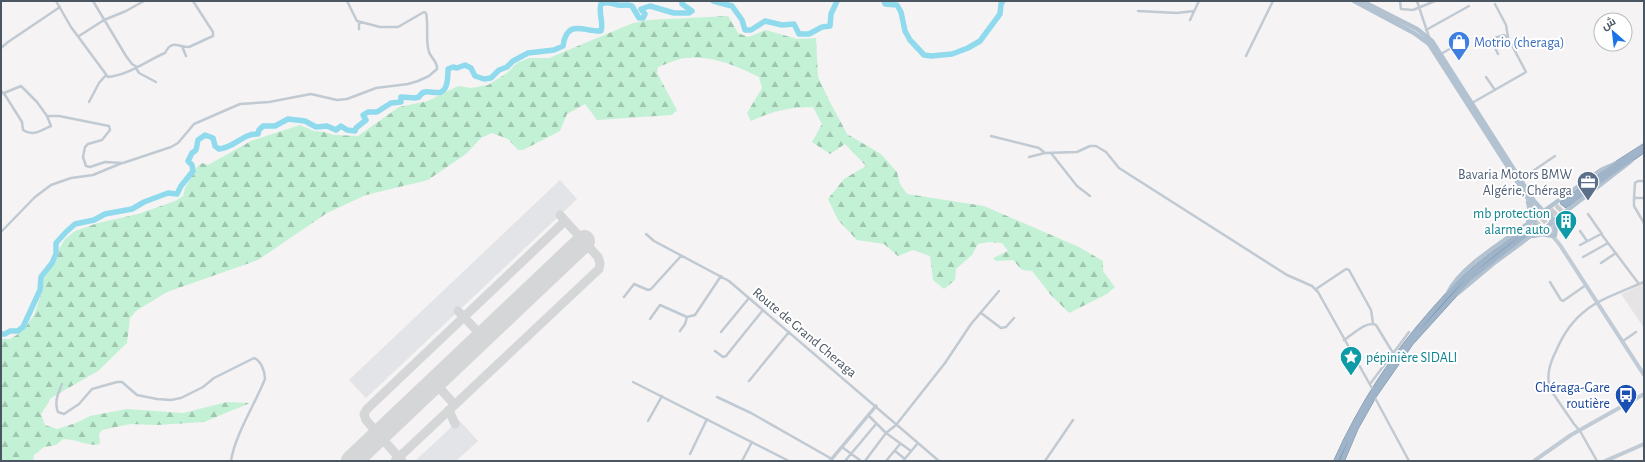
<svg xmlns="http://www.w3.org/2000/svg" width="1645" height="462" font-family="'Alegreya Sans',Cairo,sans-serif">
  <defs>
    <pattern id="forest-firs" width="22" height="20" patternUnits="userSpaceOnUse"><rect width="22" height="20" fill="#c3f1d5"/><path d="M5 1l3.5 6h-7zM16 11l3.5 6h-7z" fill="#a0c6b0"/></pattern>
  </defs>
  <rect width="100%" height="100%" fill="#f5f3f3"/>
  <path fill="#e6e4e5" d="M1644,284V328L1621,294Z"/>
  <path fill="#e2e4e7" d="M560,180L577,199L366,398L349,380Z
    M459,420L478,441L456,461H415Z"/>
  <path fill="url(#forest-firs)" d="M728,16L738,33L748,37L766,30L797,39L816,38L818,77L830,102L847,134L881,154L897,172L900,184L907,194L984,206L1079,247L1103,261V271L1115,287L1107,294L1069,313L1050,294L1032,271L1022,270L1013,260L996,261L993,258L1008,251L1002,243L989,242L978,244L972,255L956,269L955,280L944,289L933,280L930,256L913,250L898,256L884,244L857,240L838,220L828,199L844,179L866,166L845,144L830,154L812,142L822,124L813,107C789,107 773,111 751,121L747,113L762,88L759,77C735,65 711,55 685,58C676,59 667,64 658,67L657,73L677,110L672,115L597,120L585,104L567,114L560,131L523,150H518L508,139L492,133L481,138L466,154L428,180L366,195L327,213L258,260L167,292L136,311L130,318L127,343L98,371L51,398L41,414L45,425L57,429L76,423L90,416L127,409L183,413L227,402L250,403L204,422L157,425L130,424L102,430L99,434L100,444C89,447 76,439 63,439L56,445L44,447L34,455L33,461H2L1,458V339H10L23,331L34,315L43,289V280L57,259L60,247L65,239L75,231L98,223L138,214L175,201L183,196L185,188L197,167L202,163L208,165L251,141L300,125L314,131L324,132L334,135L358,136L399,107L428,101L458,86L471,88L488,85L507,73L517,63L529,58H549L633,23L649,20Z"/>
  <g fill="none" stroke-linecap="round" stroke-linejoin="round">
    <path stroke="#90daee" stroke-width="5.5" d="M713,1L732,6L742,20L745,30H751L765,21L782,25L794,24L799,34H809L822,27L830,26L831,14L837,1
      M884,1L885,4L897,5L901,12L905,31L910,40L924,55L931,56L952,54L968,48L980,41L1000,14L1001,4L1003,1
      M1,334H5L10,331H18L23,327L40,290L41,277L52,263L56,254V243L66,232L75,224L94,220L105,214L132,209L144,202L168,193L177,194L181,186L193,171L192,165L188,161L192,153L196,150L198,140L205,135L213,138L215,146L219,149C234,148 243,133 258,134L259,130L263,126H275L288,119L305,121L316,127L327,126L336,130L341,126L347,130L355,131L356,128L366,120L363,115L368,112H377L391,103L401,102V97L415,98L419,97C425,84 441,101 446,86C448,81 448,74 448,69L453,67L457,68L465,65L471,68L475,76L484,79L491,78L499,70L507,67L513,61L528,53L554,50L563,46C567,18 584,32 601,31C604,22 598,13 601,4C607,1 612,4 618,5C624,6 625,4 632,6L639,18H643L645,14L641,9L650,6L674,13H689L692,11L682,4V1"/>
    <path stroke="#d5d6d8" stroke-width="9" d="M458,311L483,337
      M435,383L454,404
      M449,410L455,424
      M395,461L599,269L600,263L598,257L560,215
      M402,461L366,420L364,414L367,409L565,221"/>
    <path stroke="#d5d6d8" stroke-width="22" d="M352,461L584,241"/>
    <path stroke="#caccce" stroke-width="4.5" stroke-dasharray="4.5 2" stroke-linecap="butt" d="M1524,231L1563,203
      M1527,234L1566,205"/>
    <g stroke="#7690ad" stroke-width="5.5">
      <path id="trunk" d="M1563,203L1619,162L1644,146
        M1566,205L1644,150
        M1336,461C1361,405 1392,357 1433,311C1444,299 1454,287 1466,276C1485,260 1504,245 1524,231
        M1342,461L1356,428L1374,396L1411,343L1469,279L1527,234"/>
    </g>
    <path stroke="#c1cad2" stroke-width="2.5" d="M56,1L71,27L108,77C129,75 146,61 165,53C172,39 178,47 189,47L213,36V32L193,1
      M93,1L126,56L132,64L137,67
      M1400,1L1401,9L1413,10L1435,1
      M1417,1L1429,37
      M1495,4L1506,25L1508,37
      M1138,11L1177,13L1194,11
      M1190,20L1199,1
      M359,29V22
      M1426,30L1469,6
      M79,36L104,20L126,11L144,1
      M182,46L186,56
      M1,48L8,42L60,7
      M1441,54L1465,40
      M1246,56L1273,1
      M136,68L139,73L156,82
      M1486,77L1495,90
      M1,91L5,95L22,122L23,130C33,137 41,130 51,126L47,116
      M4,93L21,86L37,102L47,116H59L109,126L110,130L102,140L88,144L85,147L83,157L86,166L90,167L105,162L123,163L171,147L178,143L194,124L240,104L269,102L311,94L337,100L347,99L376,88L408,84L418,81L429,76L437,69C438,62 431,58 429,52C425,39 429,26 426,13L424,12L398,27H380L357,21L347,1
      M89,102L99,83L106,75
      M1472,103L1526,72L1508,38L1504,35L1491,39L1498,54
      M991,136L1039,148L1045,153
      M1051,153L1077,186L1090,196
      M1029,157L1045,153L1077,152L1090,146H1096L1106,152L1119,168L1287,275L1312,286L1318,292L1373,390
      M1521,179L1555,156
      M1644,181H1638L1635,183L1634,198H1644
      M1634,198V206L1644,223
      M1588,214L1602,234
      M1580,231L1587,241
      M1,232L35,197L51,185L71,178L93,175L122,163
      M646,234L654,241L729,281L939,461
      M1580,245L1601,234L1602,235L1639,284
      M1583,257L1608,243
      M1601,263L1616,253
      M1550,282L1561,300L1563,301L1586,285
      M1316,289L1346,269L1349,270L1371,310L1373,323
      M624,297L634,284L648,290L651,289L681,256
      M981,313L1001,328L1006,327L1014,318
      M650,319L660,305L687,317L695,315L721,276
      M680,331L685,324L687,317
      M721,332L749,298
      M1344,340C1352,335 1367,320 1376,325L1393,353
      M1623,341L1636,332
      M715,351L723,357L726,356L763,310
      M749,381L789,332
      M633,382L789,461
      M62,384C58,393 54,402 58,412L64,414L79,404L92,389L117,382H122L137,395L157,399L171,400L181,398L203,387L214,378L254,358C261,361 265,371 265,379C255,404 235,435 231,461
      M1370,384L1409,332
      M1374,396L1409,461
      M717,397L751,413L832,459
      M868,415L886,433L911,451
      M648,421L662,396
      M842,447L861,461
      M895,451L905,459
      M690,454L707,419
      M742,461L752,442
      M845,461L876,424
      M865,461L886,433L896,425L945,363L971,324L999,291
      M886,461L900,444
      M903,461L918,443
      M1045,461L1073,420
      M1597,461L1580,431L1574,424L1550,389C1546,375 1550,363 1556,351C1575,306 1602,300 1644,282"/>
    <path stroke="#c1cad2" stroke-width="3.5" d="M830,461L876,406"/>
    <path stroke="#c1cbd6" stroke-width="4" d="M1552,222L1555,236
      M1543,229L1551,234L1560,245L1644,375
      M1534,461L1571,435L1644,394
      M1605,461L1644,444"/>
    <path stroke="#b3c2d1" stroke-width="4.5" d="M1354,1L1414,33L1429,44L1531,203L1536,215
      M1362,1L1417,29L1432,41L1534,201L1543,211
      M1534,219C1535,243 1566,218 1544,211
      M1552,222L1631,161
      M1528,224L1530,211L1528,202
      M1555,235L1556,224L1561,216
      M1533,236L1542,234L1553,236
      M1448,293C1461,265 1510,238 1534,219L1538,213L1544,211L1601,170L1619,162
      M1458,293L1494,263L1540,229"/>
    <use href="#trunk" stroke="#9fb4c9" stroke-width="4.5"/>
  </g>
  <defs>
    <g id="shop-pin" transform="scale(1.15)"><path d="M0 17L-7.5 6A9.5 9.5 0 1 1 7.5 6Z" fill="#3f7fe0" stroke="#fff"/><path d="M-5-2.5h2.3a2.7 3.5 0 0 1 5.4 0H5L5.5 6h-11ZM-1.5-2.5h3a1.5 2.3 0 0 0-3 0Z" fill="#fff"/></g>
    <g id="office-pin" transform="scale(1.15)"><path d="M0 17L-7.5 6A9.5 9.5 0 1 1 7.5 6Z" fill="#5c6f8a" stroke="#fff"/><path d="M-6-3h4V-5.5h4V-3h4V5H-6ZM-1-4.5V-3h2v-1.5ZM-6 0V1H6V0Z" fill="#fff"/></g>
    <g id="building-pin" transform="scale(1.15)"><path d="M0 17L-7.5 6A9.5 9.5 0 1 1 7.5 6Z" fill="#0f9aa8" stroke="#fff"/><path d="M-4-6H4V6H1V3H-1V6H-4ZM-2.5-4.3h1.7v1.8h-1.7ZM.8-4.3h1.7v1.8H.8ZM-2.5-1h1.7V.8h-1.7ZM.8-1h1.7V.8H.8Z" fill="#fff"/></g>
    <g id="sight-pin" transform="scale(1.15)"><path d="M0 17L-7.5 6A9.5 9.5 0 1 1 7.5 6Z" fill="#0f9aa8" stroke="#fff"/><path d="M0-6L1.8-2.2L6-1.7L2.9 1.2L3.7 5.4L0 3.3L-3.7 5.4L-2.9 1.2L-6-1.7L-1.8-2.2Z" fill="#fff"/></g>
    <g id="bus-pin" transform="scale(1.15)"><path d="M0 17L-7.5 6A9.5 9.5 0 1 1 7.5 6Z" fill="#1a4fb4" stroke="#fff"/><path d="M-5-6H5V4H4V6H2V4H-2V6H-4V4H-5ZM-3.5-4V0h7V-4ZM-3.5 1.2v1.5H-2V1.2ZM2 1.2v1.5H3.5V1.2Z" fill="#fff"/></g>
  </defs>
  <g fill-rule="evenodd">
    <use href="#shop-pin" x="1459" y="42"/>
    <use href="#office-pin" x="1588" y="182"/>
    <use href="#building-pin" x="1566" y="221"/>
    <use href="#sight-pin" x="1351" y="357"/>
    <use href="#bus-pin" x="1626" y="395"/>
  </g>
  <g text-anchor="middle" stroke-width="4" stroke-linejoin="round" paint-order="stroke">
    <g font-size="14" fill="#366cbe" stroke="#fff" text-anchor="start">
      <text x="1474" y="47">Motrio (cheraga)</text>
    </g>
    <g font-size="14" fill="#4e5e75" stroke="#fff" text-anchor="end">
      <text x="1572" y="179">Bavaria Motors BMW<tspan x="1572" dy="16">Algérie, Chéraga</tspan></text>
    </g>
    <g font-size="14" fill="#0d838f" stroke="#fff" text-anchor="end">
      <text x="1550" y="218">mb protection<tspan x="1550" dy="16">alarme auto</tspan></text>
      <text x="1366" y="362" text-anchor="start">pépinière SIDALI</text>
    </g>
    <g font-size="14" fill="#4a5661" stroke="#fff">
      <text transform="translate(805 332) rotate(40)" y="5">Route de Grand Cheraga</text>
    </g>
    <g font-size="14" fill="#164399" stroke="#fff" text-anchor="end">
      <text x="1610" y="392">Chéraga-Gare<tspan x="1610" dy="16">routière</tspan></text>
    </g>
  </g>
  <rect width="1645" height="462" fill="none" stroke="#4a5661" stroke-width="4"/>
  <g transform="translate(1613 32) rotate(332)"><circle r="19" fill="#ffffff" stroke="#b7bbc0"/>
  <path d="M0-3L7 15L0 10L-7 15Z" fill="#1a73e8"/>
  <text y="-6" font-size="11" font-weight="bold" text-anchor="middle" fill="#4a5661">ش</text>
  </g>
</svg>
